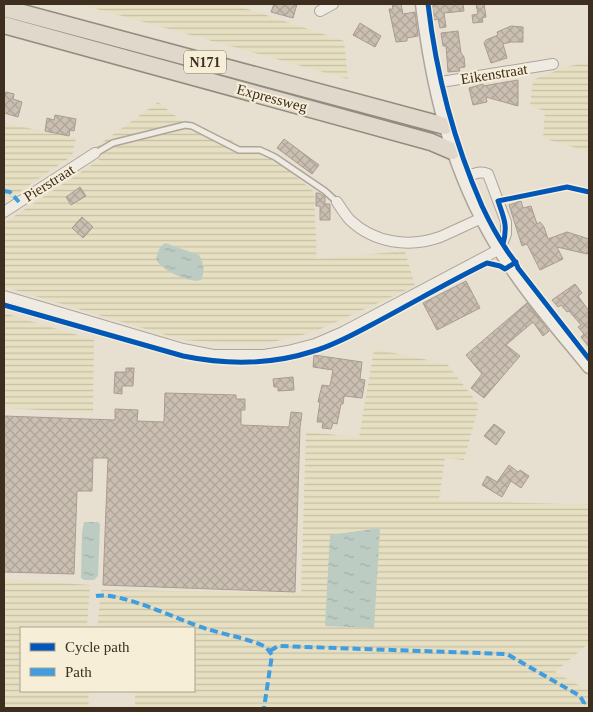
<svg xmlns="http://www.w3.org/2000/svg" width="593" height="712" font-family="Georgia,serif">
  <defs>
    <pattern id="farmland-rules" width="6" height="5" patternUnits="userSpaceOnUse" patternTransform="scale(1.25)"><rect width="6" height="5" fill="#e6dfc2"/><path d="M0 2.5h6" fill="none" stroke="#c6c0a6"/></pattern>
    <pattern id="water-ripples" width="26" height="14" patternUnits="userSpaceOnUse" patternTransform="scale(1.25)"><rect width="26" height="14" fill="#bcccc2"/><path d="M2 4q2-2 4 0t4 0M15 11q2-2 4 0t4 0" fill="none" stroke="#a2b0a6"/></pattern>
    <pattern id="building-cross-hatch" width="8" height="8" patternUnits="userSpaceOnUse" patternTransform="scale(1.25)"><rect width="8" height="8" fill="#cbbfb2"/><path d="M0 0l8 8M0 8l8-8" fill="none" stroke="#afa499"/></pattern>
  </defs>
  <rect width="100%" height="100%" fill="#e7e0d1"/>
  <path fill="url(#farmland-rules)" d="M79,4H239V6L344,41L348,79Z
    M589,62V152L543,138L545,111L530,106L533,80L565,67Z
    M158,102L193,130L229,139L282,164L314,192L317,259L405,251L415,286L314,332L260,345L183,340L4,287V223L99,160L93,149Z
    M4,123L76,138L72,156L12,197L4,195Z
    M4,313L94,340L93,413L4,408Z
    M374,349L447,364L479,405L464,460L445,458L439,500L565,504H589V643L555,672L589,691V708H135V691H194V628H97L101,590L301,593L306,432L359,437Z
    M4,579L90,585L87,628H21V691H88L89,708H4Z"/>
  <path fill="url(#water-ripples)" d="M165,243L199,255C204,263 205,272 201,280C190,284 158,269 156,258L160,247Z
    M84,522H98L100,524L98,576L94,580H84L81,578L82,533Z
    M380,528L374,628L325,626L330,535Z"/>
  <path fill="url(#building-cross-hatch)" stroke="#a89c90" d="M274,4H297L293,18L271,12Z
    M392,4H401L403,14L415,12L418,36L407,38V41L396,42L389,9H393Z
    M432,4H463L464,11L444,13L446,27L440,28L438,19L434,20Z
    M476,4H484L486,17L482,18L483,22L473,23L472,15L478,14Z
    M360,23L381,36L375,47L353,35Z
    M511,26L523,27V42H511L503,44L507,58L491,63L484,43L486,40L498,35L497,32Z
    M458,31L461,53L464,57L465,67L459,68L460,71L448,72L446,46H443L441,33Z
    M518,80V106L486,97L487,102L473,105L469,88L483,84V86Z
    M6,92L14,94L13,99L22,102L18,117L4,113V99Z
    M55,115L76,119L74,131L70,130L69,136L45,131L47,118L54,120Z
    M284,139L319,165L312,174L277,148Z
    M80,187L86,196L71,205L66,197Z
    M316,193H319L325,197V204H330V220H320V206H316Z
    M521,201L523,208L531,206L537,224L540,222L544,227L548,239L567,232L589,239V252L587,254L557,247L563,259L540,270L527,244L522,246L509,205Z
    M82,217L93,227L83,238L72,228Z
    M466,281L480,308L437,330L423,303Z
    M575,284L582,293L578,296L589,311V347L581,337L584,334L578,327L581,325L569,311L567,312L561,305L558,307L552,300Z
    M527,303L549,331L543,336L533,322L506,345L520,356L484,398L471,388L482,374L466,355Z
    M314,355L362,362L360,379L365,380L362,398L344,396L343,404H341L337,424L333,423L331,429L322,428L323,422H317L320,402H318L322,385L330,386L333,370L313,367Z
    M126,368H134L133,386H122V394L114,393L115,372H126Z
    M293,377L294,390L278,391V387H274L273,379Z
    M165,393L236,395V399H245V410H241V425L289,427L291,412L302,413L300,427L295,592L103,585L108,458H93L92,491H77L74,574L4,572V416L115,420V409L138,410L137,421L164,422Z
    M494,424L505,432L496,445L484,436Z
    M509,465L518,472L520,470L529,476L521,488L511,481L502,497L482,485L487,476L497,482Z"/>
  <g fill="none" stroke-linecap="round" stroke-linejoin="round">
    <g stroke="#ada599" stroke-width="8">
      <path id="service" d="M96,153L113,143L185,125L192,126L239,150H260L275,157L325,191L337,202"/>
    </g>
    <g stroke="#ada599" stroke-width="12">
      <path id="minor" d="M320,11L333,4
        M435,83L553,64
        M337,202C341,208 345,215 350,220C374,243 409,248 440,237C454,231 468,224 482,218
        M4,212L95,153
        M4,296L183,349L213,355H264L288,351L315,344L343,332L500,249L506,234V222L488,174C479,170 472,175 463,178"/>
    </g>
    <g stroke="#ada599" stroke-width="15">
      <path id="tertiary" d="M422,4C432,85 449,160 489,232C516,281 554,324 589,367"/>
    </g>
    <g stroke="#928b80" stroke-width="19">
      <path id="trunk" d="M4,8L445,126
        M4,25L431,142L452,151"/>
    </g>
    <use href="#service" stroke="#efebe3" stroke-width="5"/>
    <use href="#minor" stroke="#efebe3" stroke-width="10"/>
    <use href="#tertiary" stroke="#efebe3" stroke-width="12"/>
    <use href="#trunk" stroke="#e0d9cb" stroke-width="16"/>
    <path stroke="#3f9de0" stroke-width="4" stroke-dasharray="8 4" stroke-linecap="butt" d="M4,191L10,192L19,202
      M96,596C121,591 180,621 207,629C226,635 247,638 266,647L272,655L264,708
      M270,651L278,646L507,654L580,696L584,703L583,708"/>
    <g stroke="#f7eed8" stroke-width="8">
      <path id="cycleway" d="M428,4C436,73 454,142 482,206C489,221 497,236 506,249C510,256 516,261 518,268L589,359
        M503,244C508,226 504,218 498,201L567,187L589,192
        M4,305L183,356C227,365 271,365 314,351C335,345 354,334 373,324C411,304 448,282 487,263L500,266L505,269L516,262"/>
    </g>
    <use href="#cycleway" stroke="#0057b8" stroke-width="5"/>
  </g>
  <g text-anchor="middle" stroke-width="4" stroke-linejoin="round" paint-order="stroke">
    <rect fill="#f7eed8" stroke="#756857" stroke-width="1" x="184" y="50.5" width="42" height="23" rx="4"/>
    <g font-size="14" font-weight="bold" fill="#3d2e20">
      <text x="205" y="67">N171</text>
    </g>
    <g font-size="15" fill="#3d2e20" stroke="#f7eed8">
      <text transform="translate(494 74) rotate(-9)" y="5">Eikenstraat</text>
      <text transform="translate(272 98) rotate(15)" y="5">Expressweg</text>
      <text transform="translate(49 183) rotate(-32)" y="5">Pierstraat</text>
    </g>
  </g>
  <rect width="593" height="712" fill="none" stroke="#3d2e20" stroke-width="10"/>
  <rect x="20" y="627" width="175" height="65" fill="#f7eed8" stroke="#ada18e"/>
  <rect x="30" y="643" width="25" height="8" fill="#0057b8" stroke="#ada18e"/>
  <text x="65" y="652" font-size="15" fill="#3d2e20">Cycle path</text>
  <rect x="30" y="668" width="25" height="8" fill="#3f9de0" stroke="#ada18e"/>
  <text x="65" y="677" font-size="15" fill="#3d2e20">Path</text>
</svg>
